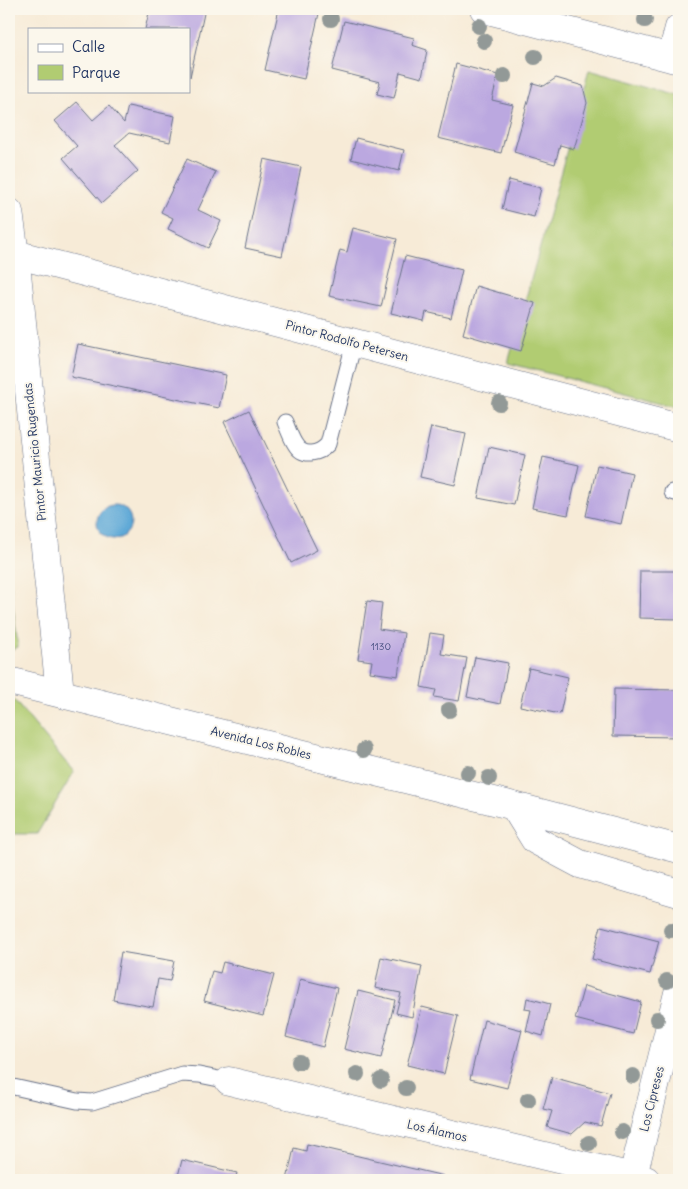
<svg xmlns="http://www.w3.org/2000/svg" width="688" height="1189" font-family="Delius,sans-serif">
  <rect width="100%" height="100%" fill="#fbf7ec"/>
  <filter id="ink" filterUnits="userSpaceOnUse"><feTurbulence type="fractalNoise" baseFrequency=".02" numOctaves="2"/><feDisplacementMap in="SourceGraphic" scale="10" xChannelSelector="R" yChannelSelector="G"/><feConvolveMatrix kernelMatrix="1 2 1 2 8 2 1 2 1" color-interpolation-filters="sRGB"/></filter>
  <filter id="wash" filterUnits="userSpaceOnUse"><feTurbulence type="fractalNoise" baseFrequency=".0096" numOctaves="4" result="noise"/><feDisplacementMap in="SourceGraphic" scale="20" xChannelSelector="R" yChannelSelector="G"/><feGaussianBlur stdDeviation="1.12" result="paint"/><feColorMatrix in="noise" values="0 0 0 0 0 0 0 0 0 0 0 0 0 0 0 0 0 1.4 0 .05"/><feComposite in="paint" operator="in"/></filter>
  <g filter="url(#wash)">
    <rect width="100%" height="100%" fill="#f7ebd7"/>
    <path fill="#b1cc72" stroke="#667e68" d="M589,70L679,95V225L673,248L679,250V407L508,363Z
      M9,571L18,647L9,651Z
      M9,694L74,772L37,834H9Z"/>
    <path fill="#5ea9d7" stroke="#3c6c9a" d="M97 522a17 17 0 1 1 34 0a17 17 0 1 1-34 0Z"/>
    <g id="blocks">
      <path fill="#bba8e0" d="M150,9H205L190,77L189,29H145Z
        M279,9H320L304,79L265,70Z
        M344,21L414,38L412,45L427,50L422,78L400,72L394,98L377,94L380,82L332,70Z
        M456,64L498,75L492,100L513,105L501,153L438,138Z
        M556,78L583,86L587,103L574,149L560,145L555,164L514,152L533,83L544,86Z
        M77,102L93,120L109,106L124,123L128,106L175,116L170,142L129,133L115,145L138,171L102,203L63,158L77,146L55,121Z
        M356,138L404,150L399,171L351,159Z
        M187,159L216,172L198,210L221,221L208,248L168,229L173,218L161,212Z
        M264,159L301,167L282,256L245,248Z
        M509,180L541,188L534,217L502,209Z
        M353,228L397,239L381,307L329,296L340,250L347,252Z
        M405,256L462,270L451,318L426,312L424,321L391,313Z
        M476,286L535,303L521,351L463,334Z
        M78,344L226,375L219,408L71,377Z
        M249,410L317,550L291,563L224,422Z
        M431,427L466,434L455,485L420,477Z
        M489,447L525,455L514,505L478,498Z
        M543,457L579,465L568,515L532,508Z
        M597,465L632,473L621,524L586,516Z
        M640,571H679V619L639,618Z
        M367,601L382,603L379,629L404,633L398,676L370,672L372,661L358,659Z
        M430,633L444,635L441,654L467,658L459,701L434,697L436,690L421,687Z
        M475,657L508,663L500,704L467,697Z
        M529,668L568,677L560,714L520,706Z
        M614,689L679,690V737L613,736Z
        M601,926L659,941L650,974L592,959Z
        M121,952L174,961L170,981L158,979L153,1007L113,1000Z
        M381,957L422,966L412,1017L396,1013L401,993L375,988Z
        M223,962L274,975L263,1016L204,1001L212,971L220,973Z
        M300,979L337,988L323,1047L286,1037Z
        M584,986L641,1002L633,1034L575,1019Z
        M358,991L395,1000L381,1058L344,1049Z
        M527,998L550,1004L543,1036L526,1031L531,1010L525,1009Z
        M422,1007L458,1016L444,1074L407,1065Z
        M484,1020L522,1030L507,1088L470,1079Z
        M552,1077L610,1093L601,1126L585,1122L572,1134L547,1127L552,1111L543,1109Z
        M307,1144L444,1176L443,1180H287L294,1148L306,1151Z
        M182,1160L237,1173L235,1180H177Z"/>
    </g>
  </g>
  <g filter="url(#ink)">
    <use href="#blocks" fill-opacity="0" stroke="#687188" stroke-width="1"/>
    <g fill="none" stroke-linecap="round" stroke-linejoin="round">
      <g stroke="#687188" stroke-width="17">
        <path id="lane" d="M285,422C288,429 291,438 295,444C303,458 319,454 328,444L354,343
          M672,492L679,494
          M9,1086L77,1101L92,1102L182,1074L199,1075L229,1081"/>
      </g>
      <g stroke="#687188" stroke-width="29">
        <path id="street" d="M484,9L679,60
          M671,58L679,28
          M9,212L15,254L60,693
          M15,254L679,428
          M9,681L514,806L679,849
          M514,806L535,840L580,864L679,893
          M229,1081L646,1180
          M632,1180L679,989"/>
      </g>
      <use href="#lane" stroke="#fff" stroke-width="15"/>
      <use href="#street" stroke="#fff" stroke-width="28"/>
    </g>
    <g fill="#929997">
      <circle cx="331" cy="19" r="8"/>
      <circle cx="645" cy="20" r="8"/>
      <circle cx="479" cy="26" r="8"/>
      <circle cx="484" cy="41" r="8"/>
      <circle cx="535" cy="57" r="8"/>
      <circle cx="504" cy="76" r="8"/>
      <circle cx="499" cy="403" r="8"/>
      <circle cx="449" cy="710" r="8"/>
      <circle cx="364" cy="750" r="8"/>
      <circle cx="468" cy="773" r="8"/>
      <circle cx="489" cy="778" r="8"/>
      <circle cx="671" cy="930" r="8"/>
      <circle cx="667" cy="981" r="8"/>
      <circle cx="657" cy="1019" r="8"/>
      <circle cx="299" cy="1062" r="8"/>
      <circle cx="357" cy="1074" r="8"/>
      <circle cx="633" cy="1076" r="8"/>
      <circle cx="381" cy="1080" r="8"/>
      <circle cx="406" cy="1088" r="8"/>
      <circle cx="528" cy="1100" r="8"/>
      <circle cx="622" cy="1132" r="8"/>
      <circle cx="589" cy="1143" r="8"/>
    </g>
  </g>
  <g text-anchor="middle" stroke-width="4" stroke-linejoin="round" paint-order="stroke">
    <g font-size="10" fill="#434d7e">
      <text x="381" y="650">1130</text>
    </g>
    <g font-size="12" fill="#1b2f5e" stroke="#fbf7ec">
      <text transform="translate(347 341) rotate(15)" y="4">Pintor Rodolfo Petersen</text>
      <text transform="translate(35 452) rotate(-96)" y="4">Pintor Mauricio Rugendas</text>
      <text transform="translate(261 743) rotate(14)" y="4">Avenida Los Robles</text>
      <text transform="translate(652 1099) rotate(-76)" y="4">Los Cipreses</text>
      <text transform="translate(437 1131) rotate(13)" y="4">Los Álamos</text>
    </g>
  </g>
  <rect width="688" height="1189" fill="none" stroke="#fbf7ec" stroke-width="30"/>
  <rect x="28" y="28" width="162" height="65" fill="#fbf7ec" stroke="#a1a7b3"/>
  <rect x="38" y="44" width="25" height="8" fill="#ffffff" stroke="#a1a7b3"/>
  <text x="72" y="52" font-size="15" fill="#1b2f5e">Calle</text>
  <rect x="38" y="65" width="25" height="15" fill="#b1cc72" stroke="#a1a7b3"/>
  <text x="72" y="78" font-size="15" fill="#1b2f5e">Parque</text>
</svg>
